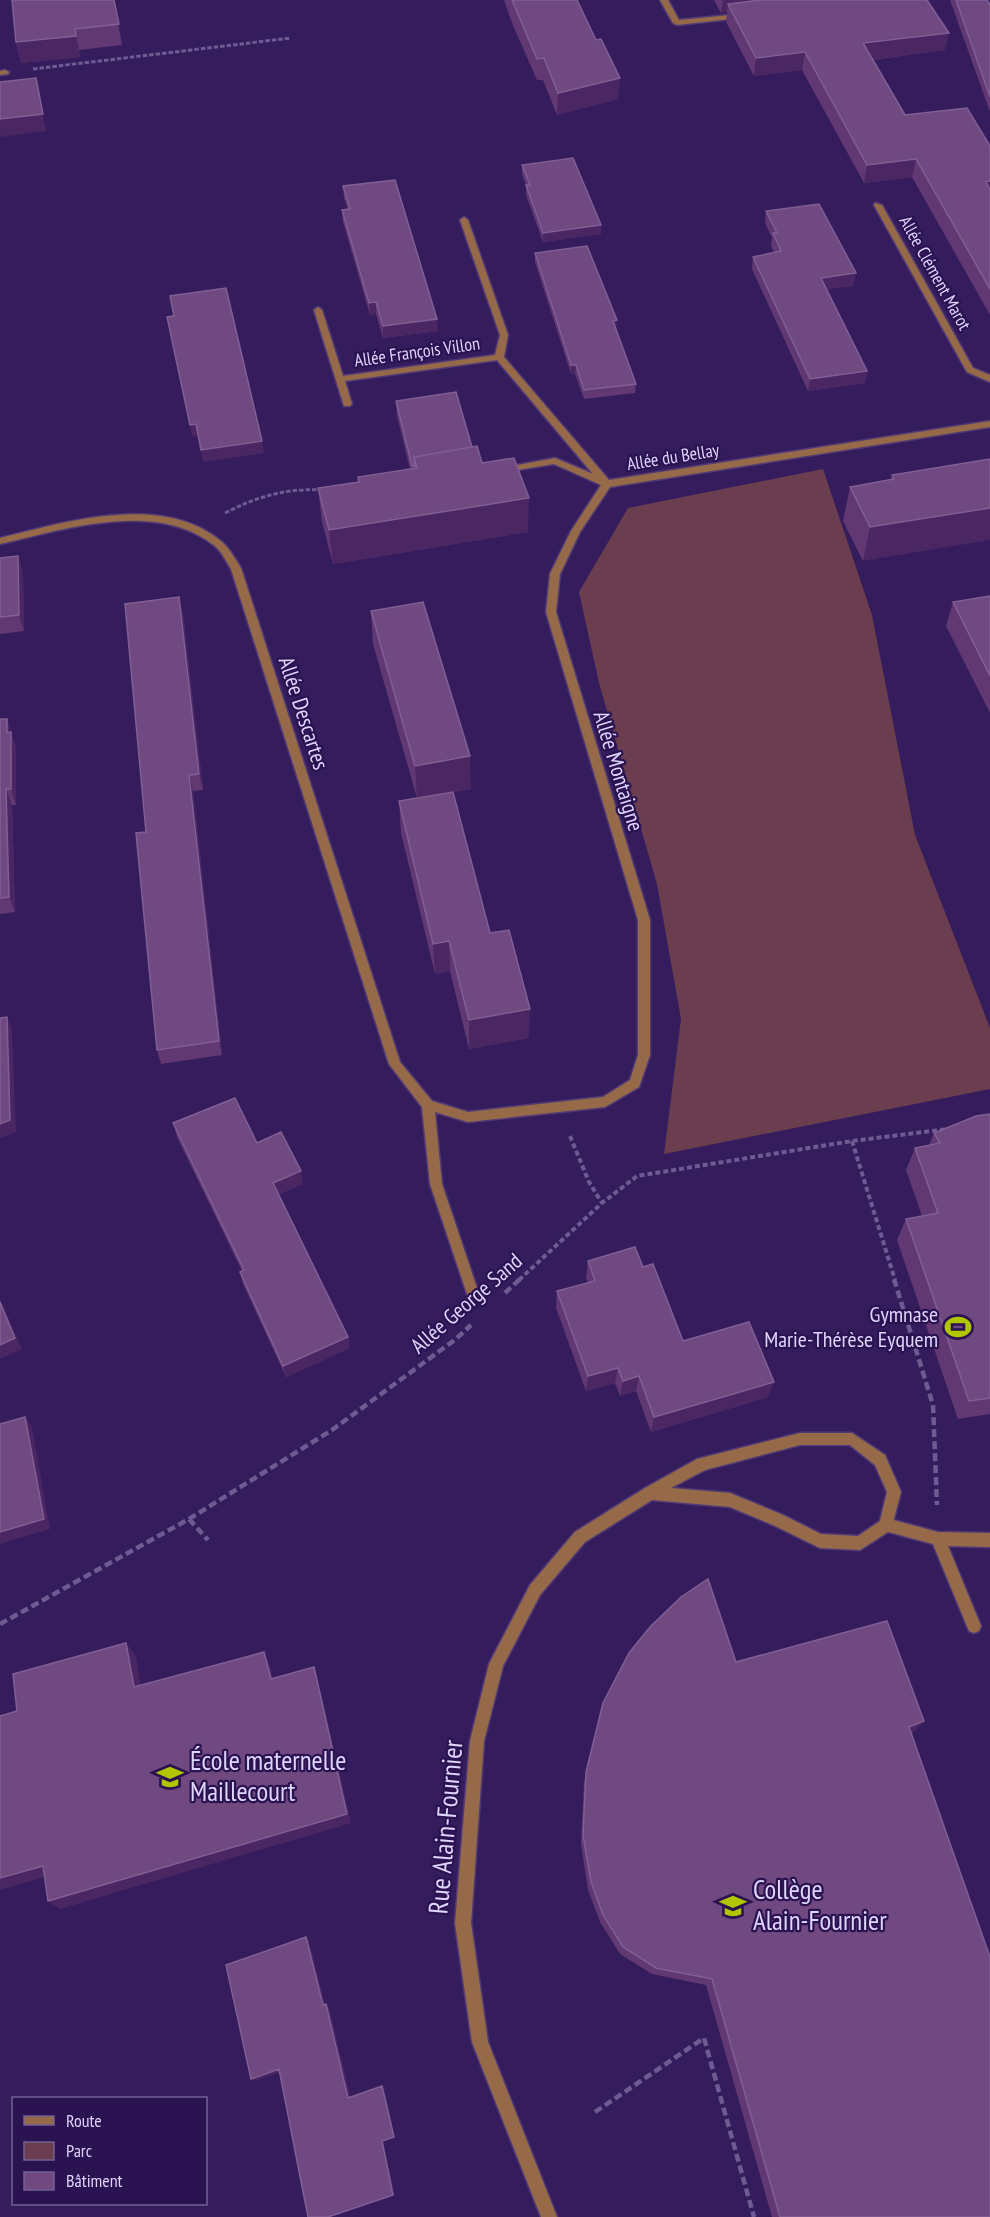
<svg xmlns="http://www.w3.org/2000/svg" width="990" height="2217" font-family="'PT Sans Narrow',sans-serif">
  <rect width="100%" height="100%" fill="#351d5d"/>
  <path fill="#6b3e4f" d="M823,469L872,615L915,835L990,1028V1089L664,1154L681,1019L657,884L599,683L579,592L628,508Z"/>
  <g fill="none" stroke-linecap="round" stroke-linejoin="round">
    <g stroke="#503a76" stroke-width="3">
      <path id="lane" d="M660,0H668L679,20L740,14L744,16L740,18L677,25L673,23Z
        M5,70L9,72L8,74L0,75V71Z
        M886,1518L938,1532L990,1533V1547L948,1546L981,1626L979,1631L974,1633L969,1631L933,1544L881,1530L879,1525L881,1520Z"/>
    </g>
    <g stroke="#503a76" stroke-width="3">
      <path id="street" d="M875,203L882,205L973,368L990,375V382L967,372L874,205Z
        M464,217L468,220L508,335L504,357L609,480L990,421V427L610,487L580,532L560,574L556,612L650,920V1055L639,1087L605,1107L468,1122L435,1112L442,1184L479,1294L478,1298L473,1300L468,1298L467,1294L430,1184L422,1107L389,1064L231,569C226,561 222,552 215,546C157,499 65,529 0,544V538C67,522 162,492 222,542C230,549 235,559 241,568L400,1062L432,1101L468,1112L603,1097L630,1080L638,1055V920L546,612L550,574L571,531L601,485L554,464L499,473V469L502,468L555,458L593,474L497,360L345,381L352,404L350,406H344L314,310L318,307L322,310L343,376L495,355L500,335L460,220Z
        M800,1433H852L885,1455L901,1492L891,1530L860,1550L820,1548L773,1525L730,1507L652,1500L585,1542L540,1595L503,1666L484,1741L471,1923L488,2042L557,2217H541L472,2042L455,1923L470,1741L489,1664L530,1585L575,1532L645,1488L697,1459ZM800,1445H850L875,1465L887,1492L880,1521L858,1536L821,1534L783,1515L730,1493L671,1488L705,1470Z"/>
    </g>
    <path stroke="#6e5b92" stroke-width="3" stroke-dasharray="4.5 2" stroke-linecap="butt" d="M33,69L291,38
      M225,513C256,497 286,488 321,490"/>
    <path stroke="#6e5b92" stroke-width="4" stroke-dasharray="5 3" stroke-linecap="butt" d="M570,1136L589,1182L602,1203
      M852,1141L895,1280
      M519,1280L602,1203L637,1176L852,1141L948,1129"/>
    <path stroke="#6e5b92" stroke-width="4.5" stroke-dasharray="8 4" stroke-linecap="butt" d="M894,1279L933,1405L937,1505
      M505,1293L520,1279
      M189,1519L208,1540
      M0,1624L189,1519L332,1430L456,1339L471,1325
      M595,2112L704,2038L754,2217"/>
    <use href="#lane" fill="#966948" fill-rule="evenodd"/>
    <use href="#street" fill="#966948" fill-rule="evenodd"/>
  </g>
  <path fill="#613871" d="M114,0L122,45L79,50L80,57L21,63L16,42Z
    M504,0H577L596,40L618,99L557,115L543,80H537L512,23Z
    M714,0H927L945,50L872,60L905,115L990,146V315L912,177L864,183L802,70L754,76L726,22L727,12L721,13Z
    M950,0H987L990,5V112Z
    M522,165L601,225V234L543,242L526,195V185L522,174Z
    M343,186L438,331L383,338L376,314L370,315L343,222L342,210H348L344,198Z
    M766,211L853,286L826,289L867,371L865,383L808,391L752,269L753,257L774,253L771,245L772,238L765,223Z
    M535,253L616,329L636,384L635,393L584,399L575,374H571L535,262Z
    M396,401L472,447L528,532L333,564L322,522L318,488L358,482V477L410,469L397,416Z
    M990,459L863,561L843,521L850,487L891,480L892,475Z
    M18,556L23,573L24,631L0,634V558Z
    M990,596V713L946,626L953,602Z
    M179,597L183,614L203,790L193,791L222,1055L161,1064L157,1050L146,832Z
    M371,611L471,789L453,792L490,933L529,1038L469,1049L450,971L435,974L401,833L399,801L417,798L373,644Z
    M0,719H7L16,748V805H12L15,912L0,914Z
    M990,1114V1415V1414L958,1419L897,1240L906,1219L922,1216L906,1170L915,1148L929,1145L934,1133Z
    M173,1123L257,1143L303,1184L279,1194L348,1337L350,1348L286,1377L243,1284L240,1272L242,1271L177,1137Z
    M588,1261L643,1267L683,1341L768,1397L651,1432L636,1391L620,1396L615,1383L586,1391L556,1308L557,1291L588,1283L586,1278Z
    M736,1662L913,1733L912,1734L990,2217H772L706,1985L652,1974L620,1954L600,1922L588,1890L581,1844L584,1783L603,1703Z"/>
  <path fill="#4a2663" d="M723,0H834L728,4L727,12L721,13Z
    M75,29L80,57L21,63L16,42Z
    M949,33L945,50L859,61L863,43Z
    M805,52L802,70L754,76L756,58Z
    M36,78L46,131L1,137L0,133V119Z
    M620,78L618,99L557,115L558,93Z
    M916,159L912,177L864,183L867,165Z
    M990,181V198L986,182Z
    M601,225V234L543,242V233Z
    M856,273L853,286L818,290L821,278Z
    M376,302V314L370,315L369,303Z
    M437,319L438,331L383,338V326Z
    M617,320L616,329L613,321Z
    M571,365H576L575,374H571Z
    M867,371L865,383L808,391L810,379Z
    M196,424L198,436L192,437L190,425Z
    M262,441L264,453L203,462L201,450Z
    M529,498L528,532L333,564L329,530Z
    M990,508V540L863,561L870,527Z
    M18,556L23,573L24,631L19,615Z
    M179,597L183,614L203,790L199,774Z
    M7,719L16,748V805L11,789Z
    M470,756L471,789L417,799L415,766Z
    M189,775L193,791L222,1055L219,1041Z
    M6,789L12,805L15,912L9,897Z
    M449,941L450,971L435,974L433,944Z
    M530,1009L529,1038L469,1049V1020Z
    M7,1017L12,1029L16,1132L0,1138V1124Z
    M301,1171L303,1184L276,1195L273,1183Z
    M0,1299L22,1349L0,1359Z
    M348,1337L350,1348L286,1377L283,1366Z
    M618,1368L615,1383L586,1391L588,1376Z
    M639,1376L636,1391L620,1396L623,1381Z
    M774,1382L768,1397L651,1432L654,1417Z
    M25,1417L32,1427L50,1529L0,1544V1532Z
    M126,1643L136,1656L143,1700L134,1687Z
    M264,1652L270,1666L276,1692L271,1679Z
    M314,1667L318,1680L351,1823L60,1909L48,1901Z
    M924,1721L913,1733L899,1738L909,1727Z
    M43,1866L55,1874L0,1890V1878Z
    M306,1937L309,1941L326,2008L323,2005Z
    M326,2004L329,2007L351,2099L348,2098Z
    M279,2069L283,2071L255,2081L251,2079Z
    M382,2086L384,2088L395,2138L383,2141L395,2195L329,2217L382,2141Z"/>
  <path fill="#6f4980" stroke="#805f94" stroke-width="1.5" d="M12,0H114L119,24L75,29L76,36L16,42Z
    M512,0H577L596,40L601,39L620,78L558,93L544,58L537,59Z
    M760,0H927L949,33L863,43L905,115L967,108L990,146V181L986,182L990,190V289L916,159L867,165L805,52L756,58L728,4Z
    M956,0H987L990,5V97Z
    M36,78L43,114L0,119V82Z
    M573,158L601,225L543,233L526,185H530L522,165Z
    M395,180L437,319L383,326L376,302L369,303L342,210L350,209L343,186Z
    M819,204L856,273L821,278L867,371L810,379L753,257L781,251L773,233H777L766,211Z
    M587,246L617,320L613,321L636,384L584,390L576,365H571L535,253Z
    M226,288L262,441L201,450L196,424L190,425L167,317L174,316L170,296Z
    M456,392L472,447L414,457L415,466H412L396,401Z
    M477,446L482,463L514,458L529,498L329,530L318,488L359,482L358,477L417,468L414,457Z
    M990,459V508L870,527L850,487L894,479L892,475Z
    M18,556L19,615L0,617V558Z
    M990,596V676L953,602Z
    M179,597L199,774L189,775L219,1041L157,1050L136,833L146,832L125,604Z
    M423,602L470,756L415,766L371,611Z
    M0,719H7V733L11,732V789H6L9,897L0,898Z
    M453,792L490,933L509,930L530,1009L469,1020L449,941L433,944L399,801Z
    M7,1017L10,1120L0,1124V1018Z
    M235,1098L257,1143L281,1132L301,1171L273,1183L348,1337L283,1366L240,1272L244,1270L173,1123Z
    M990,1114V1398L969,1401L906,1219L938,1213L915,1148L940,1143L934,1133L976,1116Z
    M635,1247L643,1267L653,1264L683,1341L749,1322L774,1382L654,1417L639,1376L623,1381L618,1368L588,1376L557,1291L595,1281L588,1261Z
    M0,1302L15,1338L0,1345Z
    M25,1417L44,1519L0,1532V1424Z
    M708,1579L736,1662L887,1621L924,1721L909,1727L990,1957V2217H780L712,1979L656,1968L623,1947L603,1915L591,1882L583,1835L586,1772L603,1703L629,1653L650,1627L681,1597Z
    M126,1643L134,1687L264,1652L271,1679L314,1667L347,1814L48,1901L43,1866L0,1878V1716L17,1711L13,1674Z
    M306,1937L323,2005L326,2004L348,2098L382,2086L394,2137L382,2141L393,2195L328,2217H308L279,2069L251,2079L226,1965Z"/>
  <defs>
    <g id="stadium-bare" transform="scale(2.07)"><path d="M0-5a6.5 5 0 1 0 0 10a6.5 5 0 1 0 0-10ZM-3.5-1.8h7v3.6h-7Z" fill="#b1c500" stroke="#2b1251" stroke-width="2.5" paint-order="stroke"/></g>
    <g id="school-bare" transform="scale(2.07)"><path d="M0-5L7-2L0 1L-7-2ZM-4 1L0 2.5L4 1V4Q0 6-4 4Z" fill="#b1c500" stroke="#2b1251" stroke-width="2.5" paint-order="stroke"/></g>
  </defs>
  <g fill-rule="evenodd">
    <use href="#stadium-bare" x="958" y="1327"/>
    <use href="#school-bare" x="170" y="1777"/>
    <use href="#school-bare" x="733" y="1906"/>
  </g>
  <g text-anchor="middle" stroke-width="4.5" stroke-linejoin="round" paint-order="stroke">
    <g font-size="18" fill="#ded5fc" stroke="#2b1251">
      <text transform="translate(935 273) rotate(61)" y="6">Allée Clément Marot</text>
      <text transform="translate(417 352) rotate(-8)" y="6">Allée François Villon</text>
      <text transform="translate(673 457) rotate(-9)" y="6">Allée du Bellay</text>
    </g>
    <g font-size="22" fill="#ded5fc" stroke="#2b1251">
      <text transform="translate(304 713) rotate(72)" y="8">Allée Descartes</text>
      <text transform="translate(619 771) rotate(73)" y="8">Allée Montaigne</text>
      <text transform="translate(466 1303) rotate(-41)" y="8">Allée George Sand</text>
    </g>
    <g font-size="22" fill="#ded5fc" stroke="#2b1251" text-anchor="end">
      <text x="938" y="1322">Gymnase<tspan x="938" dy="25">Marie-Thérèse Eyquem</tspan></text>
    </g>
    <g font-size="27" fill="#ded5fc" stroke="#2b1251" text-anchor="start">
      <text x="190" y="1770">École maternelle<tspan x="190" dy="31">Maillecourt</tspan></text>
      <text x="753" y="1899">Collège<tspan x="753" dy="31">Alain-Fournier</tspan></text>
    </g>
    <g font-size="27" fill="#ded5fc" stroke="#2b1251">
      <text transform="translate(446 1827) rotate(-85)" y="9">Rue Alain-Fournier</text>
    </g>
  </g>
  <rect x="12" y="2097" width="195" height="108" fill="#2b1251" stroke="#736095" stroke-width="1.5"/>
  <rect x="24" y="2116" width="30" height="9" fill="#966948" stroke="#736095" stroke-width="1.5"/>
  <text x="66" y="2127" font-size="18" fill="#ded5fc">Route</text>
  <rect x="24" y="2142" width="30" height="18" fill="#6b3e4f" stroke="#736095" stroke-width="1.5"/>
  <text x="66" y="2157" font-size="18" fill="#ded5fc">Parc</text>
  <rect x="24" y="2172" width="30" height="18" fill="#6f4980" stroke="#736095" stroke-width="1.5"/>
  <text x="66" y="2187" font-size="18" fill="#ded5fc">Bâtiment</text>
</svg>
